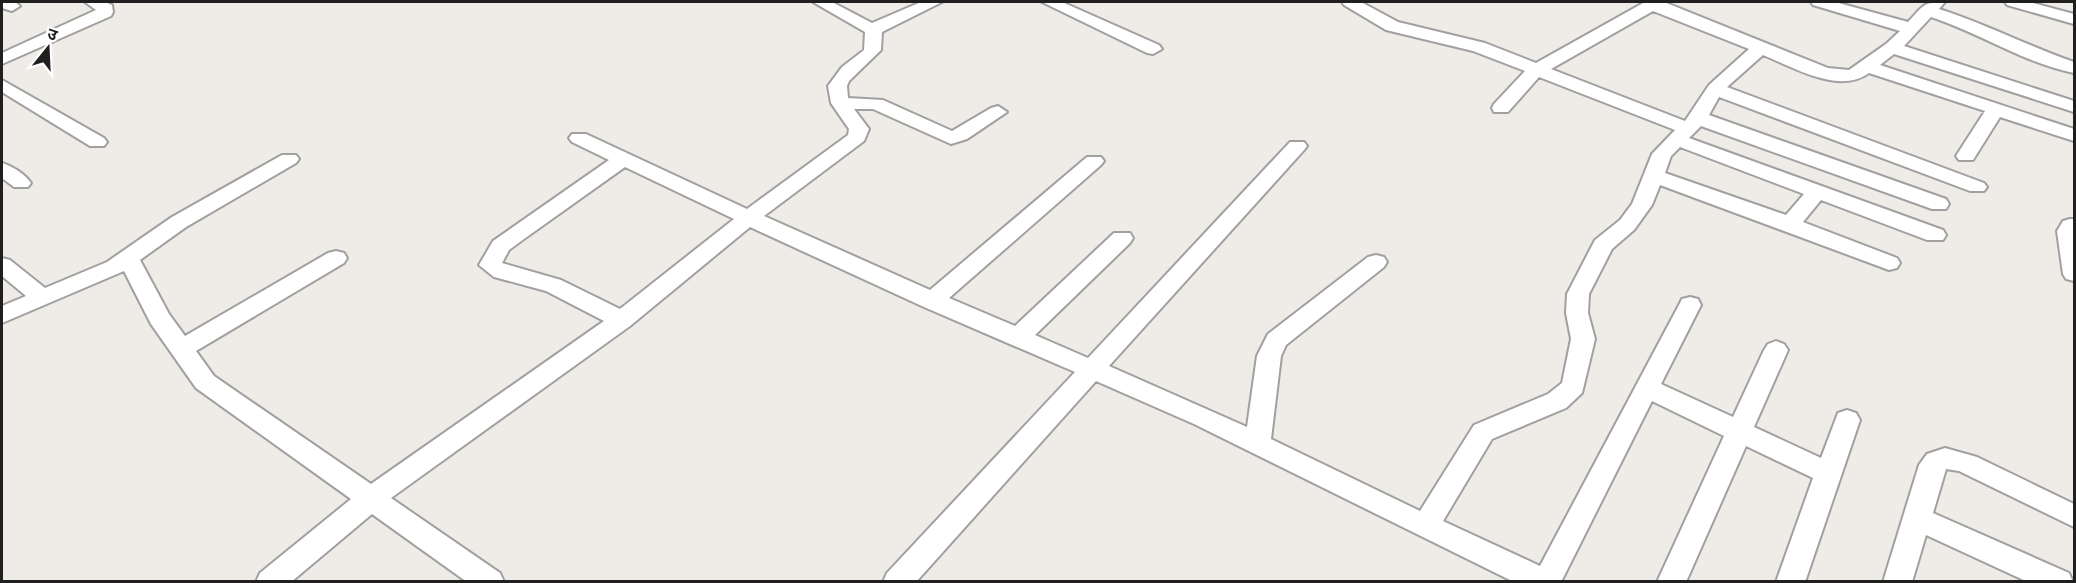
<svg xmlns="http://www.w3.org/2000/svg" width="2076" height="583" font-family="'Golos Text','Noto Sans Devanagari',sans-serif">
  <rect width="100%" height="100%" fill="#efece7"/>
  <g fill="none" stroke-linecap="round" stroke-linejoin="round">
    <g stroke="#a0a0a0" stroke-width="4">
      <path id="minor" d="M2,2H15L20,6L12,11L2,8Z
        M85,2H105L112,5L113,12L111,16L2,64V53L96,10Z
        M813,2H832L872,23L921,2H942L882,32L881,50L849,81L847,86L848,98L883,100L952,131L991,108L998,106L1007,112L967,139L951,144L873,109H854L869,129L864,141L764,216L930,290L1087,157H1101L1104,161L1101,165L949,298L1015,326L1114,233H1130L1133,238L1130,243L1035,335L1088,358L1290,142H1304L1307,146L1304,150L1109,366L1247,427L1257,356L1268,334L1368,257L1376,255L1384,257L1387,262L1384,267L1286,345L1281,356L1271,439L1420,511L1474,425L1548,394L1562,383L1571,339L1566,313L1567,294L1595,240L1620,220L1632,204L1652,154L1675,130L1539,77L1508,112H1494L1492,108L1494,104L1525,71L1473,51L1386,30L1344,5L1342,2H1361L1398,22L1485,43L1536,63L1645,2H1664L1828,68L1849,70L1886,44L1900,31L1813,5L1811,2H1835L1908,22C1923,7 1921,2 1945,2L1939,9C1986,24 2028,46 2074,62V73C2024,63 1980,33 1931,17L1904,46L2074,101V112L1894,54L1880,65L2074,129V141L2000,117L1973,160H1959L1956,156L1985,111L1869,73C1839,95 1793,67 1763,55L1727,87L1984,183L1987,187L1984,191H1970L1719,97L1709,115L1946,199L1949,204L1946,209H1932L1701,126L1689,138L1943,230L1946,235L1943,240H1927L1821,200L1803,222L1897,258L1900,263L1897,268L1889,270L1660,185L1652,205L1634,230L1612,249L1589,294L1588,313L1595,339L1582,393L1566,408L1492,439L1443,521L1540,566L1679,305L1682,299L1690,297L1698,299L1701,305L1661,384L1733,417L1764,350L1768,344L1776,341L1784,344L1788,350L1754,427L1821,458L1838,413L1847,410L1856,413L1860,420L1805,582H1776L1813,478L1746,446L1686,582H1657L1724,436L1652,401L1561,582H1514L1194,424L1096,381L916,582H883L887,573L1075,372L924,307L750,227L630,326L391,498L500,573L504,582H467L372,514L291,582H256L260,573L351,499L196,388L151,324L124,271L2,323V306L26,296L2,276V258L10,260L45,288L107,262L172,217L282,155H296L299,159L296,163L186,227L140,260L169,314L185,336L328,253L336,251L344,253L347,258L344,263L196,351L214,376L371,484L604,321L546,291L494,277L479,265L493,241L609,160L572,142L569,138L572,134H586L747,209L848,135L849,129L831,103L828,86L842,67L864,50L865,32ZM1653,11L1749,49L1709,85L1685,121L1551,69ZM1680,147L1804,194L1786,215L1665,173L1671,156ZM625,167L734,219L620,309L561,280L502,263L509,250L524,239Z
        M1042,2H1062L1159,45L1162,49L1153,54L1147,53Z
        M2005,2H2029L2074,14V24L2007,5Z
        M2,80L104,138L107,142L104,146H90L2,92Z
        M2,163C12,166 25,174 31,183L28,187H14L2,178Z
        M2070,219H2074V281L2066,279L2063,274L2057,231L2063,221Z
        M1945,448L1977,457L2074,504V527L1959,471L1946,469L1933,513L2069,573L2073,582H2028L1926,535L1912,582H1883L1919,465L1927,454Z"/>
    </g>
    <use href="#minor" fill="#fff" fill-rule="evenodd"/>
  </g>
  <rect width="2076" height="583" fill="none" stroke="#1f1f1f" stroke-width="6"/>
  <g transform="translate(48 48) rotate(18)" stroke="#ffffff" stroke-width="4.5" paint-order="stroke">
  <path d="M0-4.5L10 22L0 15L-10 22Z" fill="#1f1f1f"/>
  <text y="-9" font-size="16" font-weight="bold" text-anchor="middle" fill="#1f1f1f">उ</text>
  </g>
</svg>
